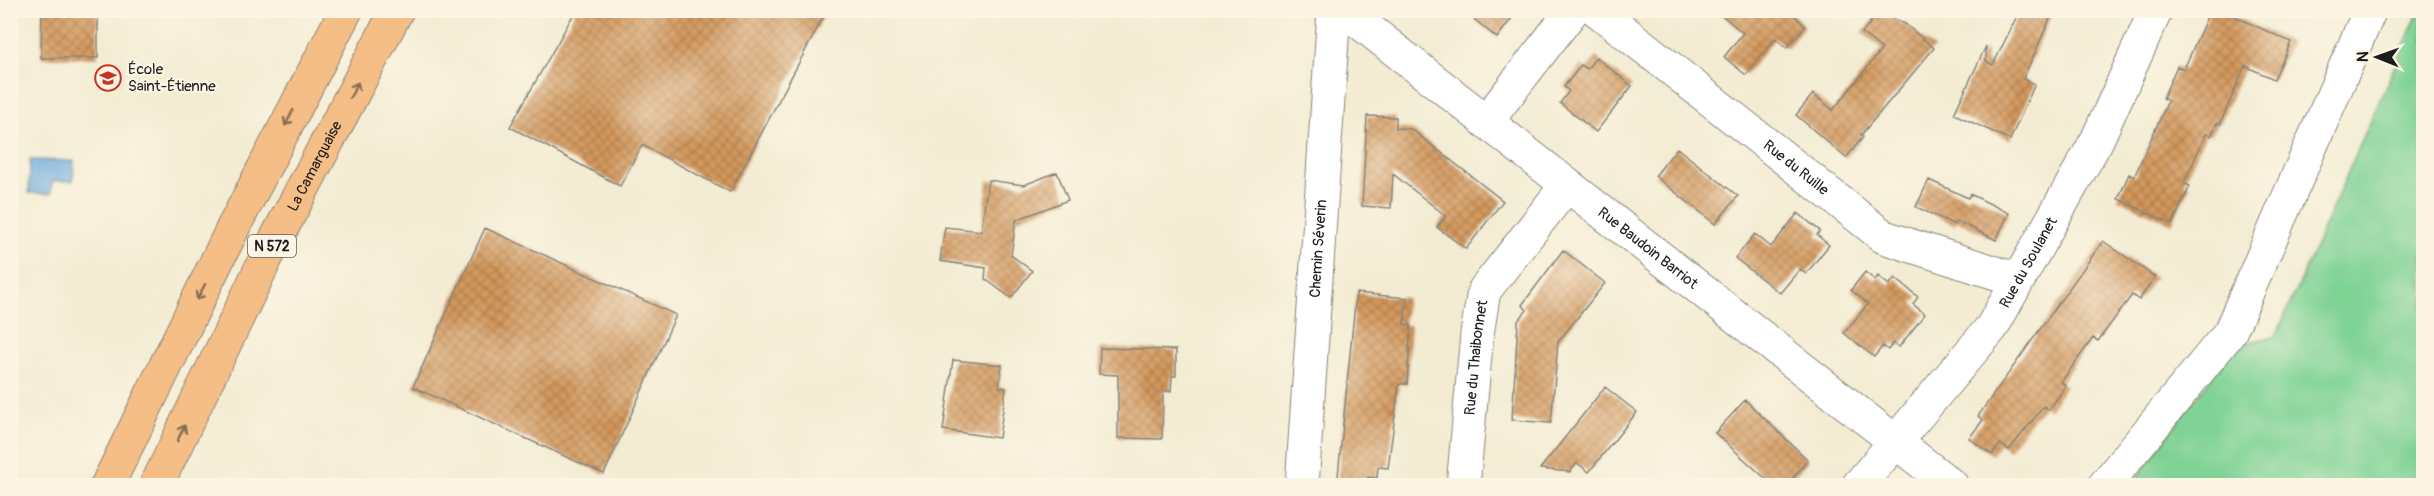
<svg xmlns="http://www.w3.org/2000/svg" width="2434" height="496" font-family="Pangolin,sans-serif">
  <defs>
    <pattern id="building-cross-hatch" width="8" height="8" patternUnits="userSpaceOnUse" patternTransform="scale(1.5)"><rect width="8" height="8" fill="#d4995d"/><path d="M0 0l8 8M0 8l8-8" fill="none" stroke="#ab7c4c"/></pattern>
  </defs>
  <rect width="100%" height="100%" fill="#fcf5e5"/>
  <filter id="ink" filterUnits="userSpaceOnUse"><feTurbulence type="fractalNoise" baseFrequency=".0167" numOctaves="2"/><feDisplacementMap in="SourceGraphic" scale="12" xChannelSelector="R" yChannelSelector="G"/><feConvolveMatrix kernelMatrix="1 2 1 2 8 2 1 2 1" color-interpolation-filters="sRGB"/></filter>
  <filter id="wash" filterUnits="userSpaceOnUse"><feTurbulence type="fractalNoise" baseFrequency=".008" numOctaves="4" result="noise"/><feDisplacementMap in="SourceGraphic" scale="24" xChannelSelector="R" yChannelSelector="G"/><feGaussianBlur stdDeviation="1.35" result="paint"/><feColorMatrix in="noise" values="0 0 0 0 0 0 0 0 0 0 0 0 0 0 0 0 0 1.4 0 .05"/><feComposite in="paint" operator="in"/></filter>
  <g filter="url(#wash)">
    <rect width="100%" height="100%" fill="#f3ecd3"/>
    <path fill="#7ed294" stroke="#4d7758" stroke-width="1.5" d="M2419,11H2423V485L2130,486L2236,345L2276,336Z"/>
    <path fill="#69aadd" stroke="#42637c" stroke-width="1.5" d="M30,160L74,161L73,181H52L51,194L29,193Z"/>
    <g id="blocks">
      <path fill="url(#building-cross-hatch)" d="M42,10H98V58H41Z
        M576,10H827L730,192L642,145L620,186L510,127Z
        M1463,10H1518L1497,38Z
        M1716,10H1789L1805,26L1787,48L1775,38L1746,75L1724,57L1743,33Z
        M2020,10H2054L2023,79L2035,84L2010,140L1954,114L1986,46V61L1993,65Z
        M2210,10H2221L2291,42L2274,79L2245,66L2220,124L2217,123L2211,136L2206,134L2184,183L2190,186L2172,224L2118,199L2129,174L2134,177L2168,101L2163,98L2177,66L2184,69Z
        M1878,13L1905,24L1934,48L1861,135L1863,137L1846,158L1796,115L1813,94L1833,110L1882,49L1862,33Z
        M1596,57L1632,86L1596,132L1560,103L1569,91L1564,87L1581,65L1587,69Z
        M1367,116L1396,117V128L1411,129L1503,201L1466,249L1437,227L1446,216L1393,174L1391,208L1362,206Z
        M1677,148L1738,196L1715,224L1655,176Z
        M1057,172L1068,200L1016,220L1011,255L1032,271L1011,298L985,279L986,268L940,261L945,227L981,231L988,180L1024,185Z
        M1929,180L1968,198L1970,194L2009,213L1996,240L1957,221L1955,225L1916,207Z
        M1798,213L1820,231L1817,235L1829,245L1806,274L1800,269L1780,293L1735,258L1755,234L1771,247Z
        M485,228L676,315L604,474L413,387Z
        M2103,241L2155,277L2139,300L2132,295L2098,341L2093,338L2061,382L2066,386L2049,410L2044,406L2009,450L2000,444L1992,455L1969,438L1983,420L1978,416Z
        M1563,250L1605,283L1558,342L1551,423L1512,420L1518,321L1527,310L1522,305Z
        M1865,272L1875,280L1878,276L1889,285L1895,278L1918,297L1913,304L1925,314L1899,347L1893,343L1888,350L1883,346L1874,357L1844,333L1868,304L1851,290Z
        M1356,293L1407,298L1404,325H1411L1407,384H1399L1388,468L1378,467L1377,478L1368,477V486H1337Z
        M1100,348L1176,350V376H1172L1171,391H1163L1162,439L1118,438V375L1099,374Z
        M953,360L1002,365L999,387L1006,388L999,438L943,430Z
        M1605,387L1637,412L1589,472L1577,463L1570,472L1540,469Z
        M1745,400L1808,460L1786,486H1774L1715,433Z"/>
    </g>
  </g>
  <g filter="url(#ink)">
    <use href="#blocks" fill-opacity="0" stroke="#888478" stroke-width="1.5"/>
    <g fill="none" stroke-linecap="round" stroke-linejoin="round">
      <g stroke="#888478" stroke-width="35">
        <g id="minor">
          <path id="s1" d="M1344,10L1952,486"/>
          <path id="s2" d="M1597,10L1884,237L2018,280"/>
          <path d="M1486,122L1573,10"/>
          <path id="s3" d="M1302,486L1334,10"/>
          <path id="s4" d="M1463,486L1477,334L1484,291L1567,185"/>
          <path id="s5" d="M1858,486L1992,327L2097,140L2156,10"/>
          <path d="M2104,486L2230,332L2370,10"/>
        </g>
      </g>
      <g stroke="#888478" stroke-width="35">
        <g id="trunk">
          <path d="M107,486L234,226L346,10"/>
          <path id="s6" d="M156,486L266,258L397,10"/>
        </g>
      </g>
      <use href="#minor" stroke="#fff" stroke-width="33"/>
      <use href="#trunk" stroke="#f6be87" stroke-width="33"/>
    </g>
    <defs><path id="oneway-shaft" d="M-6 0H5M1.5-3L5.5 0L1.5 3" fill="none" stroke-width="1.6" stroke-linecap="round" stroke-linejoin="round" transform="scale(1.5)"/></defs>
    <g stroke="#896d52">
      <use href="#oneway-shaft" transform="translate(354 90) rotate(-62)"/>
      <use href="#oneway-shaft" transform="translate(289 118) rotate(117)"/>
      <use href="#oneway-shaft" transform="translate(201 292) rotate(117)"/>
      <use href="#oneway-shaft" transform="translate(181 433) rotate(-65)"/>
    </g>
  </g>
  <defs>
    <g id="school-ring" transform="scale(1.35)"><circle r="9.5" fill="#fcf5e5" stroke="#c8321e" stroke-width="1.5"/><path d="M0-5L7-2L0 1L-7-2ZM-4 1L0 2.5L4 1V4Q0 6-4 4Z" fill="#c8321e"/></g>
  </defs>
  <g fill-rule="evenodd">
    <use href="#school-ring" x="108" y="78"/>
  </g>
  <g text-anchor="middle" stroke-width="4.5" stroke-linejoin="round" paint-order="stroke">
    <rect fill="#fcf5e5" stroke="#5f5d58" stroke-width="1.5" x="248" y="235" width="48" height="22" rx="4.5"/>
    <g font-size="14" font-weight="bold" fill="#1c1c1c">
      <text x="272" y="251">N 572</text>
    </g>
    <g font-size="15" fill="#1c1c1c" stroke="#fcf5e5" text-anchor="start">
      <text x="128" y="74">École<tspan x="128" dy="17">Saint-Étienne</tspan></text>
    </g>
    <g font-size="15" fill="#1c1c1c" stroke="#fcf5e5">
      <text dy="5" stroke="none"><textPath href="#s6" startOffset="357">La Camarguaise</textPath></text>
      <text dy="5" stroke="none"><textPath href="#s2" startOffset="254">Rue du Ruille</textPath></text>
      <text dy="5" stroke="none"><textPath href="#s3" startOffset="238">Chemin Séverin</textPath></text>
      <text dy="5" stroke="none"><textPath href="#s1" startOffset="386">Rue Baudoin Barriot</textPath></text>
      <text dy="5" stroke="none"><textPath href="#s5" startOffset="282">Rue du Soulanet</textPath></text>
      <text dy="5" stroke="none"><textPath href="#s4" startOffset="129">Rue du Thaibonnet</textPath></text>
    </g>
  </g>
  <rect width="2434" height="496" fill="none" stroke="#fcf5e5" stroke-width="36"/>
  <g transform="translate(2377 57) rotate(271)" stroke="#fcf5e5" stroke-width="4.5" paint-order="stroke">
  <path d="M0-4.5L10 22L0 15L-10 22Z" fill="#1c1c1c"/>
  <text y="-9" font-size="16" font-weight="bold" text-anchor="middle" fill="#1c1c1c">N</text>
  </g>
</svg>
